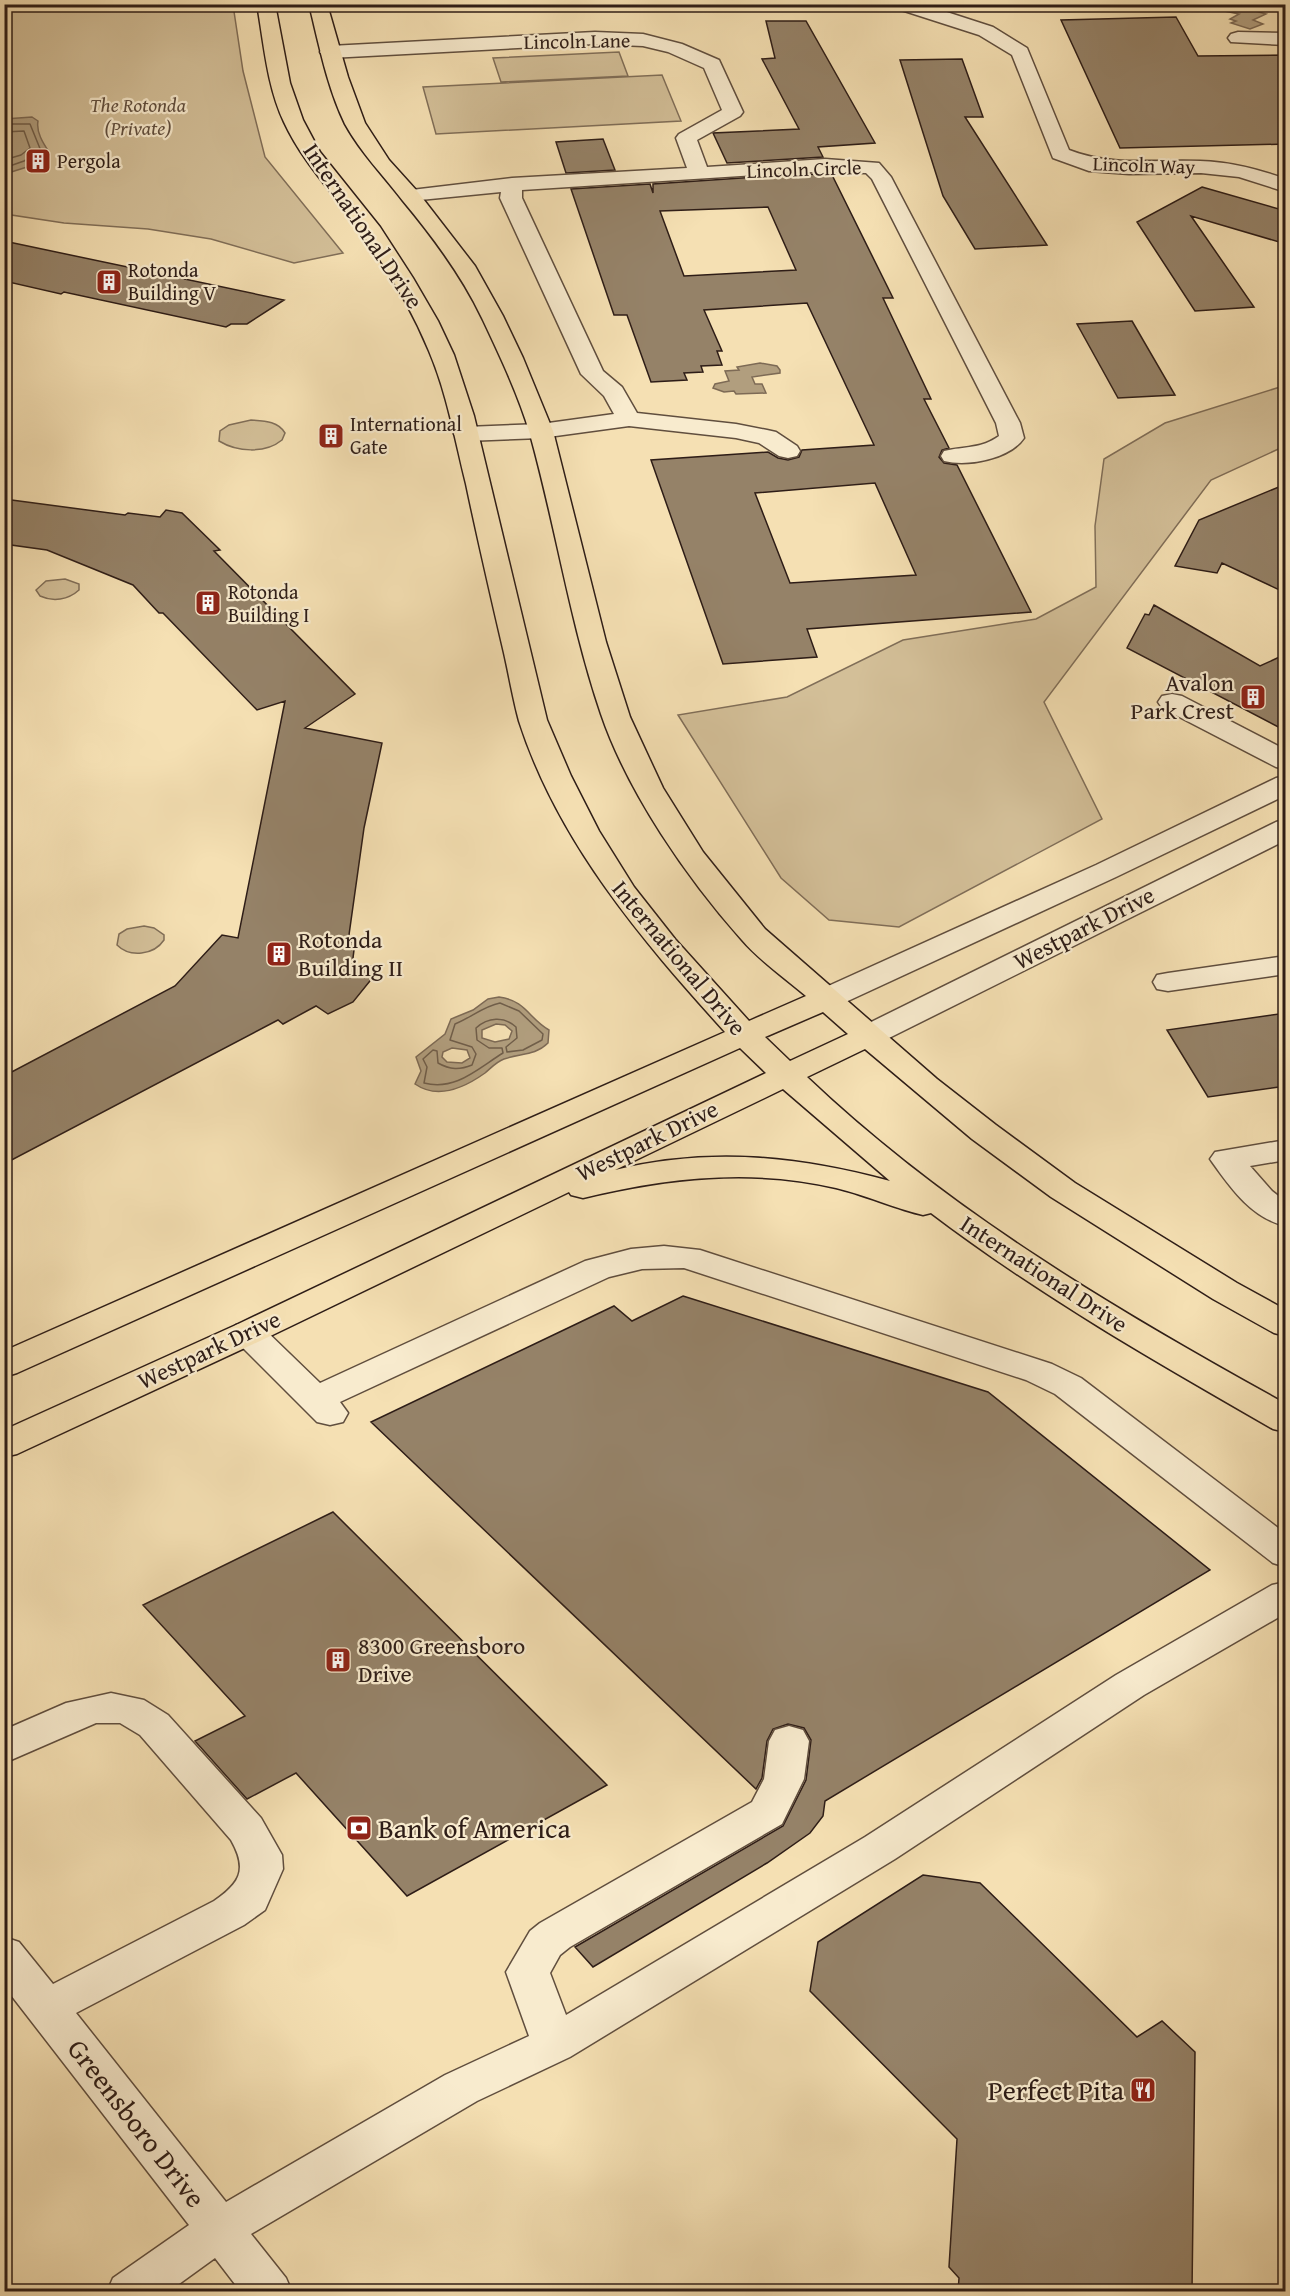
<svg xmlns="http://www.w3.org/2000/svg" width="1290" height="2296" font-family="'Gentium Book Plus',serif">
  <rect width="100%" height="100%" fill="#f5e0b3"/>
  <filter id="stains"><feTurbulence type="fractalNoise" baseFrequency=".00333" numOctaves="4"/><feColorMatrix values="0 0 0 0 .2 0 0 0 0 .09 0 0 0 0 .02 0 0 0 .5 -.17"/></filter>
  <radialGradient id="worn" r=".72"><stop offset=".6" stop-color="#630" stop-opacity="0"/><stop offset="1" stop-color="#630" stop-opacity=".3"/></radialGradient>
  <path fill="#d3bf98" stroke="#806e58" stroke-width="1.5" d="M5,5H233L243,71L265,157L343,253L294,263L211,239L148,229L64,223L5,214Z
    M619,52L628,76L501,82L493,58Z
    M662,75L681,121L436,134L423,87Z
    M1280,387L1285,388V446L1211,480L1044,702L1102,819L899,927L829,920L781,878L678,715L787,697L903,640L1036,619L1096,587L1095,526L1104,459L1165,423Z
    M251,420C264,421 278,421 285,433L282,440C265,454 237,452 219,441L220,431L229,425Z
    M65,579L79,584V590C68,600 53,602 40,596L36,590L46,581Z
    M144,926L154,928L164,935V940C154,955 130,958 117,945L119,934L127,929Z"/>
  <path fill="#b19e7e" stroke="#7d6a55" stroke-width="1.5" fill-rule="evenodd" d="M1210,4L1255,5L1257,6L1251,10L1266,14L1253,20L1263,24L1250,29L1231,23L1236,21L1230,19L1239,14L1204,7Z
    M32,117L38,121C36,132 43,143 49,152L27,167L5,174V119Z
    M760,363L777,366L780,370V373L752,377L755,384H762L766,393L736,394L734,391L724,392L713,388L715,384L729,381L725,371L739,370L737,367Z
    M499,997C527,1001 528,1018 549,1030L548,1043C535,1056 520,1053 504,1059C496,1062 491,1068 485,1073C464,1088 438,1100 415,1084L421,1071L416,1057L445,1034L451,1019L473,1010L488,999ZM496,1024L505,1025L512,1031L509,1039L495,1042L482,1038V1030ZM452,1048L467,1050L470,1058L462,1063L447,1062L442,1057L443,1052Z"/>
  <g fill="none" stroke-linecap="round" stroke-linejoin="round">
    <path stroke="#705e4a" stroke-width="1.5" d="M4,124H30L41,151L24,161L4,168
      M4,132L24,131L30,148L21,155L4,160
      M500,1003L519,1011L543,1034L542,1040L523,1050L507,1052L506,1047L517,1038L516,1027C504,1016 488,1017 476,1028L477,1040L489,1048H502L503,1053C477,1069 456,1091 424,1083L427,1067L423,1059L433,1050L437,1051L438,1063C450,1070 460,1070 472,1065L476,1054L472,1047L450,1040L455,1024C470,1018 484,1006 500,1003Z"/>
  </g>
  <path fill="#958268" stroke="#2e1d17" stroke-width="1.5" fill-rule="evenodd" d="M1176,17L1198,56L1286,55V144L1120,148L1061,20Z
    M766,21H806L875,143L818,147L823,157L727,163L713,133L799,129L762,59L775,58Z
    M962,59L983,117H965L1047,245L975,249L943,196L900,60Z
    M603,139L615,170L566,173L556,142Z
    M801,174L832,175L893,298H883L931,399H924L949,448L942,450L939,457L944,463L957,465L1031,612L807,629L817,657L723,664L651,460L768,452L778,458L788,460L799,457L802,450L874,445L807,303L704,310L722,351H717L722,365L701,366L703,372L684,373L687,380L651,382L627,315H614L571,189L650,184L653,193V184ZM768,207L796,270L684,276L660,211ZM875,483L916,575L790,583L755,493Z
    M1202,187L1286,211V244L1191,216L1254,307L1195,311L1137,222Z
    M4,241L284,300L247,324H231L226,327L64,292L61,294L4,281Z
    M1132,321L1175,395L1118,398L1077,324Z
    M1286,484V593L1222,563L1217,573L1175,566L1199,520Z
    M4,499L125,515L128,513L160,517L166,510L182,513L220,550L214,551L355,694L305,728L382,743L364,828L348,942H355L352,966H382L353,1002L328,1014L316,1006L283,1024L278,1020L4,1164V1076L175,986L222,935L238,938L285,701L257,710L163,613H159L133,585L47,550L4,544Z
    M1154,605L1260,666L1286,654V731L1127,648L1145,614L1149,615Z
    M1286,1013V1086L1208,1097L1167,1030Z
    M683,1296L988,1392L1210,1570L825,1801L823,1816L810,1833L767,1863L593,1967L575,1947L783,1826L806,1780L811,1740L804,1728L788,1724L773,1729L767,1741L762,1778L756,1789L371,1422L614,1306L632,1321Z
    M333,1512L607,1785L407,1896L296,1773L247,1799L195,1741L245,1716L143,1605Z
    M923,1875L980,1883L1137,2037L1162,2021L1195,2052L1192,2292H958L959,2278L949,2267L957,2139L810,1991L818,1942Z"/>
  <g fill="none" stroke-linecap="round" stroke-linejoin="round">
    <g stroke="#604e3e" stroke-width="3">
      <path id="minor" d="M893,4H922L993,27L1027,48L1069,150C1113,167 1154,159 1200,161C1231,162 1257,169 1286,179V192L1239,177L1201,173L1129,174L1089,171L1053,158L1012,55L979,35L895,8Z
        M595,32L643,34L682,44L719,60L743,112L740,116L697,140L707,167L825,159L879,163L891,177L1020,423L1024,438C1010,459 968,467 944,461L941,456L944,451C965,446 981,449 999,436L996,423L872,179L866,173L801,172L522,190V198L603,371L622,387L637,413L736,424L767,430L776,432L797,446L800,451L797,456L788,458L779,456L759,443L736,438L629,426L541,438L466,441L458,439L454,434L458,429L466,427L541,424L614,414L604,396L581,374L500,198L501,192L410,201L403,199L400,195L403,191L512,178L687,168L676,138L679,134L722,110L704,68L668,52L643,46L595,44L330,58L323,56L320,52L323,48L330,46Z
        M1238,32L1286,33V45L1231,42L1228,38L1231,34Z
        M1172,694L1182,696L1286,750V769L1276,767L1162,708L1158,702L1162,696Z
        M1286,776V795L1116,877L837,1006L826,1008L815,1006L810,999L815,992L1096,865L1276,778Z
        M1286,819V840L881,1042L870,1044L859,1042L854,1035L859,1028L1276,822Z
        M1286,956V974L1168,991L1157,989L1153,982L1157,975L1168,973Z
        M1286,1140V1160L1250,1166L1272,1191L1286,1202V1226C1251,1218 1230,1187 1210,1159L1215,1152Z
        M664,1246L700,1250L1052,1364L1081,1378L1286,1534V1567L1273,1563L1055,1394L1026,1380L684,1268L642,1269L609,1277L340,1402L348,1413L343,1422L330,1425L317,1422L236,1341L230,1333L236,1325L248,1322L260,1325L320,1383L585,1261L631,1249Z
        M1286,1582V1613L1144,1695L895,1859L570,2057L477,2101L251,2234L286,2278L292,2292H241L215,2258L168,2292H107L113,2278L189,2225L4,1986V1937L19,1942L53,1984L214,1901C240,1883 248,1870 231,1840L140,1735L120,1723H96L4,1763V1730L66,1703L111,1693L144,1700L168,1715L261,1818L282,1855L283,1869L265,1910L244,1925L76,2013L226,2202L445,2075L529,2036L506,1972L530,1931L540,1923L752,1802L764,1779L769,1741L775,1730L789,1726L803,1730L809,1741L804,1779L782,1824L570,1947L560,1955L550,1973L566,2015L865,1837L1116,1675L1272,1585Z"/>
    </g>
    <g stroke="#2e1d17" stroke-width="3">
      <path id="major" d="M257,4H275L290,83L303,120L320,152L380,227L413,278L438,321L454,355L474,416L547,720L571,776L599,831L634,887L675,939L749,1021L806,996C785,978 760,961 742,940C687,878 628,793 601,714C570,623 556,527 530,434C519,396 499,354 482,318C462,276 433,237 403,201C383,175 361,153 345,124C327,87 319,44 309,4H327L348,77L365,123L389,160L417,191L475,266L503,316L523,358L553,431L606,642L630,717L663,788L703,852L765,929L937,1079L996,1125L1075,1183L1237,1283L1286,1310V1336L1274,1333L1213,1299L1051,1197L972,1139L865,1049L807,1077C948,1211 1117,1311 1286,1404V1432L1273,1429C1156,1362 1039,1295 931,1213L923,1215C893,1208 866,1195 836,1188C751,1168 666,1178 583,1198L571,1195L569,1192L260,1341L17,1454L4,1457V1430L236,1325L766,1073L740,1048L17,1373L4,1377V1351L725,1032C641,939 558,842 519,721C513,699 509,675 504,653C491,597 478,541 466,484C455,440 447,393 429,351C412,310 389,271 363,235C337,197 304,165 284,122C267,86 264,44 257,4ZM823,1012L848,1034L790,1061L765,1037ZM783,1089L890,1181C797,1156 710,1147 615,1170Z"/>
    </g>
    <use href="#minor" fill="#f8ebce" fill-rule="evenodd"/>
    <use href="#major" fill="#f5e0b3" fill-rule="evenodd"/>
  </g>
  <defs>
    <g id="building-square" transform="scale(1.35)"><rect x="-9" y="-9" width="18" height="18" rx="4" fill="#8f2418" stroke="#f8ebce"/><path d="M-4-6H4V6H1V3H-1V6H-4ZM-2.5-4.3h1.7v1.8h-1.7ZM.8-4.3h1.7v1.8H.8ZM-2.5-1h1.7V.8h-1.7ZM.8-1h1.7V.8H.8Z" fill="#fff"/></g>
    <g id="bank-square" transform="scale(1.35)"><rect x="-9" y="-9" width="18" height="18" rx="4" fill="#8f2418" stroke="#f8ebce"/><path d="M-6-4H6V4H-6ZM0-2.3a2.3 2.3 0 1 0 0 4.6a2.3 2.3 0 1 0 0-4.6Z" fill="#fff"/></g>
    <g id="restaurant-square" transform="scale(1.35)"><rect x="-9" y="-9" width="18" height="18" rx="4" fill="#8f2418" stroke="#f8ebce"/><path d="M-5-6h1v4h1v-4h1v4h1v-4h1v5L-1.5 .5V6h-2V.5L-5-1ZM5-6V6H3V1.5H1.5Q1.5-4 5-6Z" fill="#fff"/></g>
  </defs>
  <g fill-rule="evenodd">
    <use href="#building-square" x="38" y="161"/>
    <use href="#building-square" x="109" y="282"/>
    <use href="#building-square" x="331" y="436"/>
    <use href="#building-square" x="208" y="603"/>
    <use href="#building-square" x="1253" y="697"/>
    <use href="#building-square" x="279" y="954"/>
    <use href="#building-square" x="338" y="1660"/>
    <use href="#bank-square" x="359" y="1828"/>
    <use href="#restaurant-square" x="1143" y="2090"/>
  </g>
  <g text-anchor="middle" stroke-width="4.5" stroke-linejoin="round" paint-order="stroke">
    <g font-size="20" fill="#2e1d17" stroke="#f8ebce">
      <text transform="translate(577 41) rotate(-1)" y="7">Lincoln Lane</text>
      <text transform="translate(1144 165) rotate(2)" y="7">Lincoln Way</text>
      <text transform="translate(804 169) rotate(-2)" y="7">Lincoln Circle</text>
    </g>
    <g font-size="20" font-style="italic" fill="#604e3e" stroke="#f8ebce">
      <text x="138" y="112">The Rotonda<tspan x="138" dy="23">(Private)</tspan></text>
    </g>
    <g font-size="20" fill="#2e1d17" stroke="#f8ebce" text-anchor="start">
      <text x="57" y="168">Pergola</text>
      <text x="128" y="277">Rotonda<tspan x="128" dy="23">Building V</tspan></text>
      <text x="350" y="431">International<tspan x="350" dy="23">Gate</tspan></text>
      <text x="228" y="599">Rotonda<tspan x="228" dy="23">Building I</tspan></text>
    </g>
    <g font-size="24" fill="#2e1d17" stroke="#f8ebce">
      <text transform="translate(363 226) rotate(56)" y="8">International Drive</text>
      <text transform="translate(1084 928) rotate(-27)" y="8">Westpark Drive</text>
      <text transform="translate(679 958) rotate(50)" y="8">International Drive</text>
      <text transform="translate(647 1141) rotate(-26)" y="8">Westpark Drive</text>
      <text transform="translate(1044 1274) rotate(33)" y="8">International Drive</text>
      <text transform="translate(209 1350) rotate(-25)" y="8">Westpark Drive</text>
    </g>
    <g font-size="24" fill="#2e1d17" stroke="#f8ebce" text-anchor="start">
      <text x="1234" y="691" text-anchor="end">Avalon<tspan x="1234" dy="28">Park Crest</tspan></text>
      <text x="298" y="948">Rotonda<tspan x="298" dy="28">Building II</tspan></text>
      <text x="358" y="1654">8300 Greensboro<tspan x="358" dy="28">Drive</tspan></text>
    </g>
    <g font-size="28" fill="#2e1d17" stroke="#f8ebce" text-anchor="start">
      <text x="378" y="1838">Bank of America</text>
      <text x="1124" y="2100" text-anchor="end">Perfect Pita</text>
    </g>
    <g font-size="28" fill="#2e1d17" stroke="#f8ebce">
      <text transform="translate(137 2123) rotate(52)" y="10">Greensboro Drive</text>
    </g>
  </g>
  <rect width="1290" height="2296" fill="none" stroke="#f5e0b3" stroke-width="24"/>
  <rect x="6" y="6" width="1278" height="2284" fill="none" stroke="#2e1d17" stroke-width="3"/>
  <rect x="12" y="12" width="1266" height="2272" fill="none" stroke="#2e1d17" stroke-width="1.5"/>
  <rect width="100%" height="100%" filter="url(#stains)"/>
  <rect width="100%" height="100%" fill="url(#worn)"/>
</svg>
